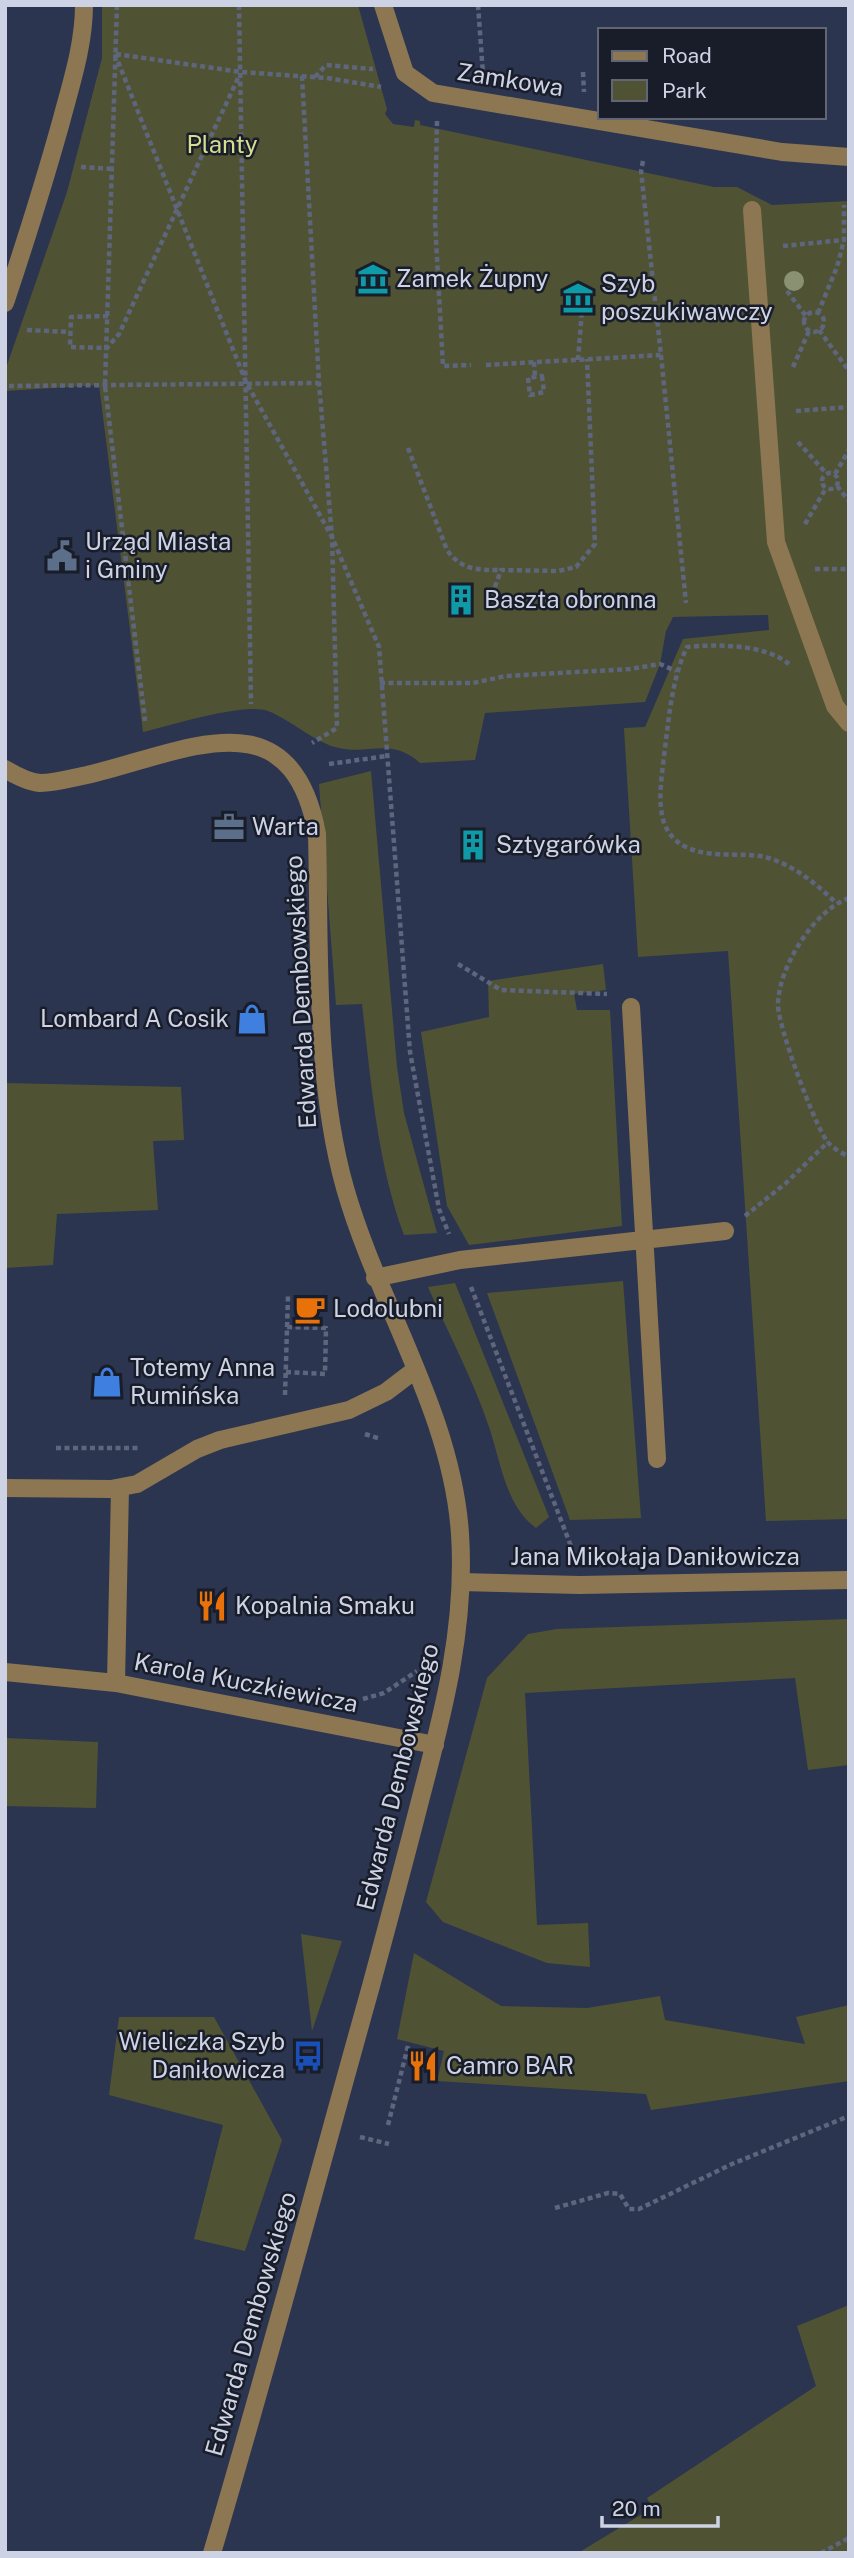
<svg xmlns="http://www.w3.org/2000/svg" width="854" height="2558" font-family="'Public Sans',sans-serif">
  <rect width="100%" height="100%" fill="#2c354f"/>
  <path fill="#505333" d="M102,5H358L387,109L385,114L393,124L414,127L415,120L420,121V125L714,187H737L772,205L849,201V1519L766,1521L728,951L638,957L624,728L645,727L683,639L769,630L768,615L673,617L666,631L660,664L645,702L485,713L475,760L420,763C391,737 369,755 339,748C317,744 291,720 268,711C244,702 169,726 143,732L99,385L5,391V371L67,192L102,58Z
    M371,771L397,1067L404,1113L437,1233L404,1235C377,1162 371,1081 362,1004L336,1005L319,784Z
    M603,964L606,990L574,994L577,1010H610L622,1226L469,1245L447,1206L421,1032L489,1017L488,981Z
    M5,1083L181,1087L184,1140L153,1141L158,1210L57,1214L53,1265L5,1268Z
    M623,1281L641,1518L570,1520L487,1293Z
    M455,1283L549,1517L536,1528C505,1505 501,1462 489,1427C473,1379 448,1333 428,1287Z
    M849,1619V1765L808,1770L795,1678L525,1693L537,1925L588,1923L590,1967L547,1963L443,1922L426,1902L487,1678L528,1634L557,1629Z
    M5,1738L98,1742L96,1808L5,1806Z
    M301,1934L342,1941L312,2031Z
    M414,1953L501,2006L587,2008L660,1996L665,2020L805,2044L796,2017L849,2005V2081L651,2110L646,2094L437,2081L444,2051L397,2039Z
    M119,2017H214L282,2140L245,2251L194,2239L223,2125L109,2095Z
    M849,2305V2553H578L652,2508L647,2498L816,2386L797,2326Z"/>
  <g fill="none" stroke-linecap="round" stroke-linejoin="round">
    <path stroke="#5e667e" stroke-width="4.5" stroke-dasharray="5 3.5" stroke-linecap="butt" d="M117,5L105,386L145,721
      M239,5L251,704
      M478,5L483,74
      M115,54L246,382L332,537L379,647L410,1052L439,1209L449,1234
      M116,54L241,72L327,78L381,87
      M583,72L584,92
      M302,76L319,383L332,537L337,728L312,743
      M315,77L326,65L373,69
      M437,121L435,222L443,366L471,365
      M81,167L113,169
      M783,246L844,240V205
      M787,291L806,316
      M804 322a10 10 0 1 1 20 0a10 10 0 1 1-20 0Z
      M818,313L837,267L844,240
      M108,316L71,317L70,347L107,348L119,334L239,76
      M27,330L70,332
      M819,330L849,371
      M661,355L686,603
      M578,360L583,297
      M534,362L535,377
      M486,365L661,355L641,171L643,161
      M793,367L809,331
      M542,376L544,392L530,395L528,378Z
      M9,386L319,383
      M796,411L849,407
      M798,442L826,473
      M408,448L447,550C461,570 478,570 501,570
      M822 481a8 8 0 1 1 16 0a8 8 0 1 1-16 0Z
      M835,474L849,450
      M837,486L849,501
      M805,524L826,488
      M815,569H849
      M492,595L501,570L558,571L576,567L595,544L587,359
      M789,664C765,644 717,644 687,647C671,681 669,719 664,756C659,799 651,844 706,853C725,856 746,853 765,857C792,864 817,884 836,903
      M380,683H473L506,676L630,669L660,664L676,671
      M329,764L387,756
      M849,898C814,910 778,968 778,1005C778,1026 814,1124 827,1141C832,1148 842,1153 849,1157
      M458,964L501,990L607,994
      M745,1216L786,1183L828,1142
      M471,1287L574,1554
      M286,1372L325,1374L326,1328L287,1327
      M285,1395L288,1296
      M365,1434L381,1439
      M56,1448H138
      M363,1699L384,1693L417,1671
      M388,2125L408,2046
      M360,2137L389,2144
      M555,2208L608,2193L620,2194L629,2209H639L732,2164L849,2116
      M821,2553L849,2538"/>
    <path stroke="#8d7753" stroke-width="18" d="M383,5L405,73L433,93L782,152L849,157
      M752,210L776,542L835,706L849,723
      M5,303C25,243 44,183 61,122C71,84 84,45 84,5
      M5,769C15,775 28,782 40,783C55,783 72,778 87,775C183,753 291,691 317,834C320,948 314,1078 345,1188C378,1304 452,1412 460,1534C466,1625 444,1710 421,1797C405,1860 388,1923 371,1986C318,2175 268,2365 212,2553
      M631,1007L657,1459
      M375,1278L460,1260L725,1231
      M5,1488L111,1489L137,1484L197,1449L220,1440L349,1410L386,1392L415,1370
      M461,1582L580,1585L849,1580
      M5,1672L116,1683L435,1745
      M116,1683L120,1488"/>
  </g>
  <circle fill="#8a9173" cx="794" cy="281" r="10"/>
  <defs>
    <g id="museum-bare" transform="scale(2.415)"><path d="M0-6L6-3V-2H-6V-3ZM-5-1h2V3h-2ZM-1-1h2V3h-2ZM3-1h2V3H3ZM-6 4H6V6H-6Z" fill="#0f9aa8" stroke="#191d29" stroke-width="2.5" paint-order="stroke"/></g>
    <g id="civic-bare" transform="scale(2.415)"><path d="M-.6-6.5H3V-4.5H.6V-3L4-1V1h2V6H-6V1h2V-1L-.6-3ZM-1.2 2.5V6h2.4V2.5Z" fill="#5c6f8a" stroke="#191d29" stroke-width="2.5" paint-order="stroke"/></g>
    <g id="building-bare" transform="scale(2.415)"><path d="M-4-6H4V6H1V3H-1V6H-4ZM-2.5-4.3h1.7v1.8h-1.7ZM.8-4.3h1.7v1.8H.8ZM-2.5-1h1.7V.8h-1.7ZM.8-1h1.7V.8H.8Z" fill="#0f9aa8" stroke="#191d29" stroke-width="2.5" paint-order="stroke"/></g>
    <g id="office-bare" transform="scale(2.415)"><path d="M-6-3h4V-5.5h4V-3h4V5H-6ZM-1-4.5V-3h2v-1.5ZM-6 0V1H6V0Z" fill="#5c6f8a" stroke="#191d29" stroke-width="2.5" paint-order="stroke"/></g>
    <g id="shop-bare" transform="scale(2.415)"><path d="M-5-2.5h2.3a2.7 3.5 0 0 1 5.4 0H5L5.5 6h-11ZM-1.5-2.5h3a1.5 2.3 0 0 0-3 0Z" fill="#3f7fe0" stroke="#191d29" stroke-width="2.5" paint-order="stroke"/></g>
    <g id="cafe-bare" transform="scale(2.415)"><path d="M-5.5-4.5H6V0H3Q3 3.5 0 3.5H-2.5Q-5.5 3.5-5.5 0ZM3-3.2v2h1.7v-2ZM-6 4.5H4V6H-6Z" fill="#e8710a" stroke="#191d29" stroke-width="2.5" paint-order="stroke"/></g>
    <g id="restaurant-bare" transform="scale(2.415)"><path d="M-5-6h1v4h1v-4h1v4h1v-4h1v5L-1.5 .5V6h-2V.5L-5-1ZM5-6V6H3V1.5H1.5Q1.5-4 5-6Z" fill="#e8710a" stroke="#191d29" stroke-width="2.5" paint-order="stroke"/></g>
    <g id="bus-bare" transform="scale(2.415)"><path d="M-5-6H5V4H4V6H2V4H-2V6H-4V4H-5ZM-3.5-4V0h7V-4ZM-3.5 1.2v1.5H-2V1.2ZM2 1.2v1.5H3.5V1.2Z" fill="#1a4fb4" stroke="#191d29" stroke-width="2.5" paint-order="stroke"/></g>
  </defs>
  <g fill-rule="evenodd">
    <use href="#museum-bare" x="373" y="279"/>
    <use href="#museum-bare" x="578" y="298"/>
    <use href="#civic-bare" x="62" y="556"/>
    <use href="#building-bare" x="461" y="600"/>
    <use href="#office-bare" x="229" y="827"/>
    <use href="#building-bare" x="473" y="845"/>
    <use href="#shop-bare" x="252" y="1019"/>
    <use href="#cafe-bare" x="310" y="1309"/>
    <use href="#shop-bare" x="107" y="1382"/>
    <use href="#restaurant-bare" x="212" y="1606"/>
    <use href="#bus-bare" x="308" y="2056"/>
    <use href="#restaurant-bare" x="423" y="2066"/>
  </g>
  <g text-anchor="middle" stroke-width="5" stroke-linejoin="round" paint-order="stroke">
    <g font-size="24" fill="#cdd3e4" stroke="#191d29">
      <text transform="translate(510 80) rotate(9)" y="8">Zamkowa</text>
      <text transform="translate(301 992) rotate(-93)" y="8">Edwarda Dembowskiego</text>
      <text x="655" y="1565">Jana Mikołaja Daniłowicza</text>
      <text transform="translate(246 1683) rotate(11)" y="8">Karola Kuczkiewicza</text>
      <text transform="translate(398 1777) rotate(-76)" y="8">Edwarda Dembowskiego</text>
      <text transform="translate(251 2324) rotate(-74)" y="8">Edwarda Dembowskiego</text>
    </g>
    <g font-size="24" fill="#d6dd91" stroke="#191d29">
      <text x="222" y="153">Planty</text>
    </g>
    <g font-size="24" fill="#cdd3e4" stroke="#191d29" text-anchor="start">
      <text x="396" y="287">Zamek Żupny</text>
      <text x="601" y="292">Szyb<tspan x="601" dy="28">poszukiwawczy</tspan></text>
      <text x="85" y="550">Urząd Miasta<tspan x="85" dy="28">i Gminy</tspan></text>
      <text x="484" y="608">Baszta obronna</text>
      <text x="252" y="835">Warta</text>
      <text x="496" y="853">Sztygarówka</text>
      <text x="229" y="1027" text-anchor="end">Lombard A Cosik</text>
      <text x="333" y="1317">Lodolubni</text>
      <text x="130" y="1376">Totemy Anna<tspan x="130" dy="28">Rumińska</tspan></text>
      <text x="235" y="1614">Kopalnia Smaku</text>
      <text x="285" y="2050" text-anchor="end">Wieliczka Szyb<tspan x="285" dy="28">Daniłowicza</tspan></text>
      <text x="446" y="2074">Camro BAR</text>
    </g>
  </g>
  <rect width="854" height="2558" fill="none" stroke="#cdd3e4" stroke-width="14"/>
  <rect x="598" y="28" width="228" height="91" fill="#191d29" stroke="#616674" stroke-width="2"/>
  <rect x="612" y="51" width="35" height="10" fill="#8d7753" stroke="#616674" stroke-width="2"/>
  <text x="662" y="63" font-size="21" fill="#cdd3e4">Road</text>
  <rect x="612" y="80" width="35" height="21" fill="#505333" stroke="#616674" stroke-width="2"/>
  <text x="662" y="98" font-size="21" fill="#cdd3e4">Park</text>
  <path d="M602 2516v10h116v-10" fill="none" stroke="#cdd3e4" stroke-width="3.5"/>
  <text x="612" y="2516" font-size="21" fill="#cdd3e4" stroke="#191d29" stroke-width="5" paint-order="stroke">20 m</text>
</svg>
